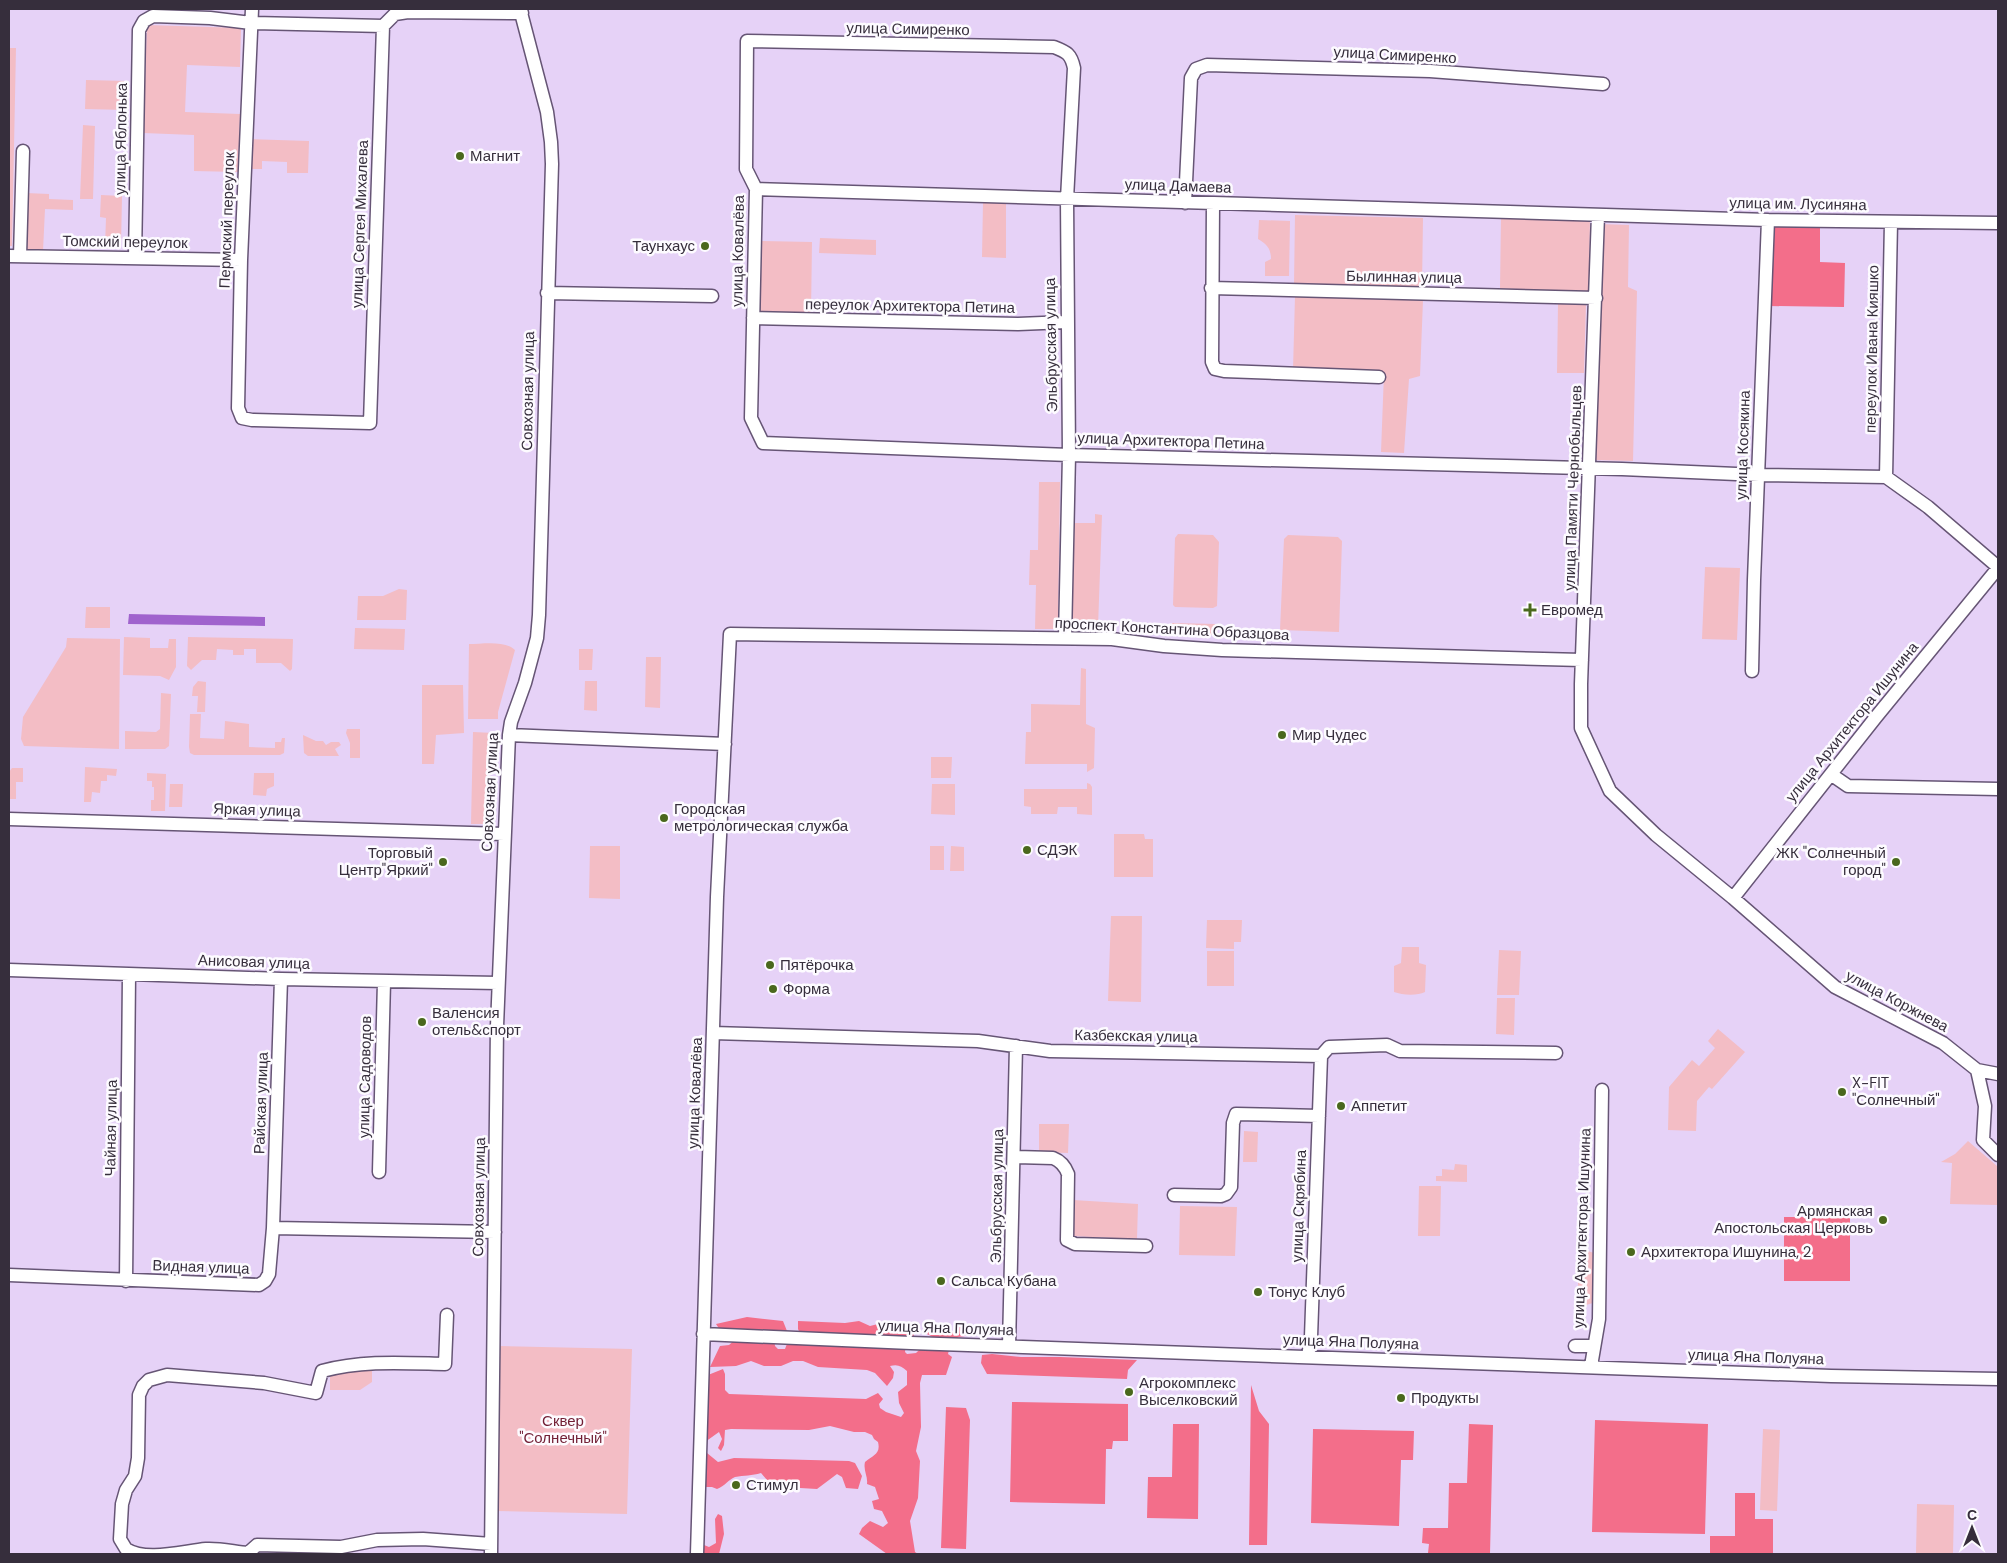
<svg xmlns="http://www.w3.org/2000/svg" width="2007" height="1563" font-family="'DM Sans',sans-serif">
  <rect width="100%" height="100%" fill="#e6d2f7"/>
  <path fill="#f3bdc5" d="M147,25L241,28L240,67L187,65L185,112L240,114L238,172L194,171V135L143,133Z
    M9,48H16L12,246H9Z
    M86,80L127,81L126,110L85,109Z
    M83,125L95,126L93,199H80Z
    M250,139L309,141L308,173H287V162L262,161V169H249Z
    M26,193L49,194V199L73,200V210L45,209L43,251H25Z
    M101,195L122,196L121,246H105L106,218L100,217Z
    M983,202H1006V258L982,257Z
    M1295,215L1423,218L1422,287L1294,284Z
    M1501,217L1590,218L1589,291L1500,290Z
    M1259,220L1290,221L1289,276H1265V262L1271,259C1271,249 1267,244 1258,239Z
    M1599,224L1629,225L1628,287L1637,291L1633,461L1593,460Z
    M820,238L876,240V255L819,253Z
    M759,241L812,242L811,314L758,313Z
    M1295,296L1423,300L1420,376L1409,379L1404,453L1381,452L1384,373L1293,370Z
    M1558,304H1586L1584,373H1557Z
    M1039,482H1060L1058,625L1055,629H1035L1036,585H1029L1030,550H1038Z
    M1095,514L1102,515L1098,627L1097,629H1076L1071,626L1073,523H1095Z
    M1178,534L1213,535L1219,542L1217,606L1213,608L1175,607L1173,605L1175,538Z
    M1288,535L1338,537L1342,541L1339,632L1280,630L1284,539Z
    M1705,567L1740,568L1737,640L1702,639Z
    M399,589L407,590L406,620H357L358,596H383Z
    M86,607H110V628H85Z
    M1172,623L1216,624V632L1212,635H1200L1195,631L1174,634L1172,631Z
    M355,628L405,629L404,650L354,649Z
    M124,637L150,638V648H168L169,639H176V667L169,680L160,676L123,675Z
    M188,637L293,639L292,669L290,671L281,663H256V649H244V655H233V650L217,649L216,660H202L191,670L187,666Z
    M67,638L120,639L119,749L24,746L21,739L23,717L66,647Z
    M469,644C482,644 505,640 515,650L498,712V719H468Z
    M579,649H593L592,670H579Z
    M646,657H661L660,708L645,707Z
    M1081,668L1086,669V724L1095,728L1094,768L1087,772V764H1025L1026,732H1031V704L1080,705Z
    M198,681L206,682L205,712H197L198,696H192L193,687Z
    M585,681H597V711L584,710Z
    M422,685H463L464,733L436,735L434,764H422Z
    M161,693L171,694L169,746L165,749H125V731L156,732L160,729Z
    M190,714H201L200,738L224,739L225,721L249,724V747L275,748V742H281L282,738H285L284,753L280,755H194L190,753L189,747Z
    M347,729H360V758H350V743L346,733Z
    M473,732L494,733V742L487,748L486,824H471Z
    M303,735L316,741H323L326,745L331,742H339L341,745L335,749L339,756H308L304,753Z
    M931,757H952L951,778H931Z
    M85,767L117,769L116,776L107,775V781H101L100,793L92,792L91,802H84Z
    M12,768H23V782H16V799H10L9,796V772Z
    M147,773L166,774L165,811H151V800H154V787H152V781H147Z
    M254,773H274V786L267,789L266,796L253,795Z
    M1087,783L1090,784L1092,787V815L1077,814V807H1058L1057,814H1031V807L1024,806V789H1087Z
    M170,784H183L182,807H169Z
    M932,784H955V815L931,814Z
    M1114,834H1144L1145,839H1153V877H1114Z
    M590,846H620V899L589,898Z
    M930,846H944V870H930Z
    M951,846L964,847V871H950Z
    M1111,916H1142L1141,1002L1108,1001Z
    M1207,920H1242L1241,942H1234V949L1206,948Z
    M1402,947H1419V963L1426,965L1425,992C1417,996 1402,995 1394,992V966L1401,963Z
    M1499,950L1521,951L1519,995H1497Z
    M1207,951H1234V986H1207Z
    M1497,998H1515L1514,1035L1496,1034Z
    M1718,1029L1745,1052L1712,1089L1709,1087L1697,1101L1696,1131L1668,1130L1669,1087L1692,1060L1699,1066L1715,1048L1708,1041Z
    M1039,1124H1069L1068,1153L1039,1152Z
    M1244,1131L1258,1132L1257,1162H1243Z
    M1968,1141L1997,1166V1205L1950,1204L1952,1163L1941,1162L1955,1154Z
    M1455,1164L1467,1165V1182L1436,1181V1176H1442V1169L1454,1170Z
    M1419,1186H1441L1440,1236H1418Z
    M1073,1200L1138,1204L1137,1239L1071,1236Z
    M1180,1206L1237,1207L1235,1256L1179,1255Z
    M1585,1250L1594,1253V1299L1593,1303L1586,1305L1580,1303L1578,1299V1258L1579,1254Z
    M498,1346L632,1349L627,1514L496,1511Z
    M372,1368V1382L360,1390H330V1375L342,1369Z
    M1763,1429L1780,1430L1777,1511L1760,1510Z
    M1917,1504L1954,1505L1953,1554H1916Z"/>
  <path fill="#f36e8a" d="M1769,227H1820V262L1845,263L1844,307L1769,306Z
    M1784,1217H1850V1281H1784Z
    M747,1317L783,1321L787,1331L774,1338L775,1346L778,1349H785L790,1336H801L798,1329V1321L845,1323L859,1321L870,1326L886,1322L897,1326H909L913,1330L915,1343L906,1344L905,1352L907,1354L916,1353L933,1337L927,1334L929,1325L945,1326L952,1332H956L960,1326L967,1333L965,1336L958,1337L955,1344L950,1346L948,1354L952,1357L946,1375H922L920,1383L921,1427L916,1451L920,1461L918,1498L910,1521L915,1552L918,1554H887L859,1534L862,1528L870,1521L883,1527L888,1523L882,1511L874,1509L872,1501L879,1499L875,1487L867,1484C868,1476 863,1470 865,1462C873,1455 881,1454 878,1442L874,1439L872,1435L865,1432H854L830,1426L809,1430L731,1429L725,1430L724,1445L721,1451L718,1448L722,1439L719,1432L705,1442L704,1430L708,1426L705,1406L708,1375L723,1369L725,1374V1390L729,1394L866,1399L878,1393L883,1399L879,1404L880,1408L886,1412L901,1417L904,1413L899,1403L898,1392L907,1385V1371C901,1366 898,1364 890,1366L894,1372L893,1378L887,1386L875,1373L867,1370L818,1367L803,1361H793L781,1366H764L751,1361L736,1366L710,1367L720,1346L729,1345L737,1338L720,1330L716,1324Z
    M992,1354L1021,1357H1060L1137,1360L1128,1370L1127,1379L987,1374L981,1363L982,1355Z
    M1251,1385L1259,1411L1269,1424L1267,1545H1249Z
    M1012,1402L1128,1404V1441H1113L1112,1449H1106L1105,1504L1010,1502Z
    M946,1407L966,1408L970,1420L966,1549L941,1548Z
    M1595,1420L1708,1424L1705,1534L1592,1532Z
    M1173,1424H1199L1198,1519L1147,1518L1148,1477H1172Z
    M1469,1424L1493,1425L1490,1554L1428,1553L1429,1544L1422,1543L1423,1528H1448L1449,1483H1467Z
    M1313,1429L1414,1431L1413,1460H1401L1399,1526L1311,1523Z
    M707,1453L718,1462L734,1458L849,1461L855,1463L862,1476L858,1489L846,1488L842,1477L837,1474L817,1489L800,1488L784,1491L775,1489L761,1473C752,1476 744,1475 735,1477C728,1480 725,1486 717,1489L712,1487H705L702,1462Z
    M1735,1493H1755V1519H1773V1554H1710V1536H1735Z
    M718,1514L722,1516L724,1534L719,1554H699L700,1547L704,1545L709,1547L716,1543L715,1519Z"/>
  <path fill="#a063cd" d="M129,614L265,617V626L128,624Z"/>
  <g fill="none" stroke-linecap="round" stroke-linejoin="round">
    <g stroke="#665575" stroke-width="15">
      <path id="minor" d="M252,9L241,260L238,408L242,418L252,420L370,423L383,26
        M383,26L395,14L408,12L522,13
        M756,189L1768,220L1998,223
        M1185,203L1191,78L1196,69L1207,65L1430,71L1603,84
        M1213,204L1212,362L1215,369L1224,371L1379,377
        M1598,215L1581,684V728L1610,791L1656,835L1733,898L1835,987L1943,1043L1977,1070L1985,1106L1983,1140L1998,1155
        M9,256L241,260
        M20,256L23,151
        M135,258L139,30L144,21L153,16L210,18L251,23L383,26
        M1211,288L1596,298
        M547,293L712,296
        M753,318L1018,324L1067,322
        M1886,477L1891,222
        M1065,638L1069,455L1067,199L1074,68C1071,54 1067,52 1054,47L747,41L746,169L756,189L751,418L763,443L1069,455L1622,469L1759,475L1886,477L1928,507L1998,567
        M1752,671L1754,580L1768,220
        M509,735L725,744
        M1832,775L1848,786L1998,789
        M9,819L504,834
        M1733,898L1876,717L1998,568
        M9,970L281,979L498,983
        M713,1033L978,1041L1050,1051L1321,1056L1329,1047L1387,1045L1400,1051L1556,1053
        M1977,1070L1998,1074
        M1014,1157L1053,1158C1061,1161 1065,1166 1068,1174L1067,1240L1075,1244L1146,1246
        M379,1172L384,982
        M1174,1195L1221,1196L1226,1194L1231,1187L1233,1123L1236,1114L1319,1116
        M273,1228L495,1232
        M9,1275L259,1285L265,1281L269,1274L273,1228L281,979
        M126,1281L129,975
        M447,1315L445,1364C403,1363 363,1360 322,1371L316,1393L264,1383L167,1375L149,1380L143,1386L139,1395L138,1458L135,1476L126,1490L122,1504L120,1539L126,1549C146,1562 183,1551 206,1549C219,1548 235,1552 248,1553L257,1545L341,1547L377,1540L423,1539L491,1544
        M703,1334L911,1343L1831,1376L1998,1379
        M1009,1346L1016,1046
        M1575,1346H1594
        M1308,1357L1311,1337L1321,1056
        M1591,1366L1599,1319L1602,1090
        M491,1554L497,1026L509,735L511,722L525,683L537,638L539,615L552,164L551,142L547,112L520,9
        M697,1554L717,897L730,634L1112,639L1164,646L1222,650L1582,660"/>
    </g>
    <use href="#minor" stroke="#fff" stroke-width="12"/>
  </g>
  <g fill="#4a681d" stroke="#fdfbff" stroke-width="2">
    <circle cx="460" cy="156" r="5"/>
    <circle cx="705" cy="246" r="5"/>
    <path d="M1527.5 602.5h5v5h5v5h-5v5h-5v-5h-5v-5h5z"/>
    <circle cx="1282" cy="735" r="5"/>
    <circle cx="664" cy="818" r="5"/>
    <circle cx="1027" cy="850" r="5"/>
    <circle cx="443" cy="862" r="5"/>
    <circle cx="1896" cy="862" r="5"/>
    <circle cx="770" cy="965" r="5"/>
    <circle cx="773" cy="989" r="5"/>
    <circle cx="422" cy="1022" r="5"/>
    <circle cx="1842" cy="1092" r="5"/>
    <circle cx="1341" cy="1106" r="5"/>
    <circle cx="1883" cy="1220" r="5"/>
    <circle cx="1631" cy="1252" r="5"/>
    <circle cx="941" cy="1281" r="5"/>
    <circle cx="1258" cy="1292" r="5"/>
    <circle cx="1129" cy="1392" r="5"/>
    <circle cx="1401" cy="1398" r="5"/>
    <circle cx="736" cy="1485" r="5"/>
  </g>
  <g text-anchor="middle" stroke-width="5" stroke-linejoin="round" paint-order="stroke">
    <g font-size="15" fill="#362e3c" stroke="#fdfbff">
      <text transform="translate(908 29) rotate(1)" y="5">улица Симиренко</text>
      <text transform="translate(1395 55) rotate(3)" y="5">улица Симиренко</text>
      <text transform="translate(121 139) rotate(-89)" y="5">улица Яблонька</text>
      <text transform="translate(1178 186) rotate(2)" y="5">улица Дамаева</text>
      <text transform="translate(1798 204) rotate(1)" y="5">улица им. Лусиняна</text>
      <text transform="translate(227 220) rotate(-88)" y="5">Пермский переулок</text>
      <text transform="translate(360 224) rotate(-88)" y="5">улица Сергея Михалева</text>
      <text transform="translate(125 242) rotate(1)" y="5">Томский переулок</text>
      <text transform="translate(738 251) rotate(-89)" y="5">улица Ковалёва</text>
      <text transform="translate(1404 277) rotate(1)" y="5">Былинная улица</text>
      <text transform="translate(910 306) rotate(1)" y="5">переулок Архитектора Петина</text>
      <text transform="translate(1051 345) rotate(-91)" y="5">Эльбрусская улица</text>
      <text transform="translate(1872 349) rotate(-89)" y="5">переулок Ивана Кияшко</text>
      <text transform="translate(528 391) rotate(-89)" y="5">Совхозная улица</text>
      <text transform="translate(1171 441) rotate(2)" y="5">улица Архитектора Петина</text>
      <text transform="translate(1743 445) rotate(-88)" y="5">улица Косякина</text>
      <text transform="translate(1573 488) rotate(-88)" y="5">улица Памяти Чернобыльцев</text>
      <text transform="translate(1172 629) rotate(3)" y="5">проспект Константина Образцова</text>
      <text transform="translate(1852 722) rotate(-51)" y="5">улица Архитектора Ишунина</text>
      <text transform="translate(490 792) rotate(-87)" y="5">Совхозная улица</text>
      <text transform="translate(257 810) rotate(2)" y="5">Яркая улица</text>
      <text transform="translate(254 962) rotate(2)" y="5">Анисовая улица</text>
      <text transform="translate(1897 1001) rotate(28)" y="5">улица Коржнева</text>
      <text transform="translate(1136 1036) rotate(1)" y="5">Казбекская улица</text>
      <text transform="translate(365 1077) rotate(-89)" y="5">улица Садоводов</text>
      <text transform="translate(695 1093) rotate(-88)" y="5">улица Ковалёва</text>
      <text transform="translate(261 1103) rotate(-88)" y="5">Райская улица</text>
      <text transform="translate(111 1128) rotate(-89)" y="5">Чайная улица</text>
      <text transform="translate(997 1196) rotate(-89)" y="5">Эльбрусская улица</text>
      <text transform="translate(479 1197) rotate(-89)" y="5">Совхозная улица</text>
      <text transform="translate(1299 1206) rotate(-88)" y="5">улица Скрябина</text>
      <text transform="translate(1582 1228) rotate(-88)" y="5">улица Архитектора Ишунина</text>
      <text transform="translate(201 1267) rotate(2)" y="5">Видная улица</text>
      <text transform="translate(946 1328) rotate(2)" y="5">улица Яна Полуяна</text>
      <text transform="translate(1351 1342) rotate(2)" y="5">улица Яна Полуяна</text>
      <text transform="translate(1756 1357) rotate(2)" y="5">улица Яна Полуяна</text>
    </g>
    <g font-size="15" fill="#362e3c" stroke="#fdfbff" text-anchor="start">
      <text x="470" y="161">Магнит</text>
      <text x="695" y="251" text-anchor="end">Таунхаус</text>
      <text x="1541" y="615">Евромед</text>
      <text x="1292" y="740">Мир Чудес</text>
      <text x="674" y="814">Городская<tspan x="674" dy="17">метрологическая служба</tspan></text>
      <text x="1037" y="855">СДЭК</text>
      <text x="433" y="858" text-anchor="end">Торговый<tspan x="433" dy="17">Центр"Яркий"</tspan></text>
      <text x="1886" y="858" text-anchor="end">ЖК "Солнечный<tspan x="1886" dy="17">город"</tspan></text>
      <text x="780" y="970">Пятёрочка</text>
      <text x="783" y="994">Форма</text>
      <text x="432" y="1018">Валенсия<tspan x="432" dy="17">отель&amp;спорт</tspan></text>
      <text x="1852" y="1088">X-FIT<tspan x="1852" dy="17">"Солнечный"</tspan></text>
      <text x="1351" y="1111">Аппетит</text>
      <text x="1873" y="1216" text-anchor="end">Армянская<tspan x="1873" dy="17">Апостольская Церковь</tspan></text>
      <text x="1641" y="1257">Архитектора Ишунина, 2</text>
      <text x="951" y="1286">Сальса Кубана</text>
      <text x="1268" y="1297">Тонус Клуб</text>
      <text x="1139" y="1388">Агрокомплекс<tspan x="1139" dy="17">Выселковский</tspan></text>
      <text x="1411" y="1403">Продукты</text>
      <text x="746" y="1490">Стимул</text>
    </g>
    <g font-size="15" fill="#721f35" stroke="#fdfbff">
      <text x="563" y="1426">Сквер<tspan x="563" dy="17">"Солнечный"</tspan></text>
    </g>
  </g>
  <rect width="2007" height="1563" fill="none" stroke="#362e3c" stroke-width="20"/>
  <g transform="translate(1972 1528)" stroke="#fdfbff" stroke-width="4" paint-order="stroke">
  <path d="M0-4L9 19L0 12L-9 19Z" fill="#362e3c"/>
  <text y="-8" font-size="14" font-weight="bold" text-anchor="middle" fill="#362e3c">С</text>
  </g>
</svg>
